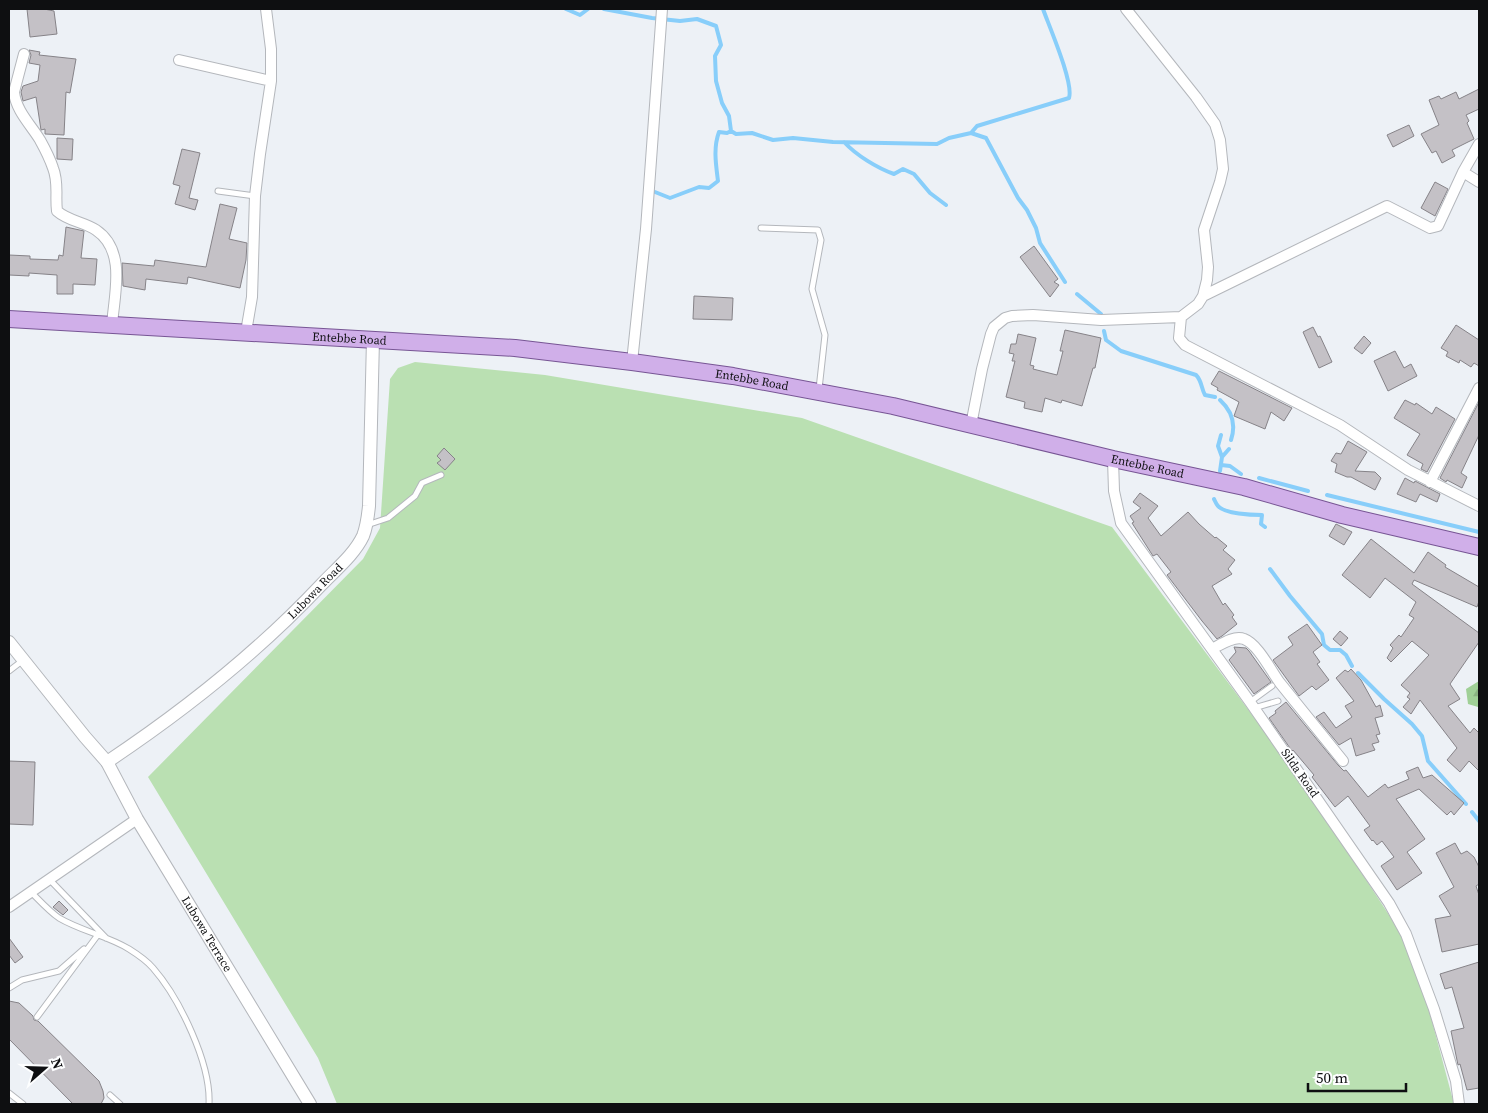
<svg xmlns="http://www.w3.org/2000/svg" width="1488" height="1113" font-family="'Source Serif 4',serif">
  <defs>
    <pattern id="forest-firs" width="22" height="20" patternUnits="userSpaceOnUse" patternTransform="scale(1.25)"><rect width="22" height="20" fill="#a0d097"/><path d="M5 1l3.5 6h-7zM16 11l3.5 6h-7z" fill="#89b181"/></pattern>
  </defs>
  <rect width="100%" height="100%" fill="#edf1f6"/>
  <path fill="#bae0b2" d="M415,362L545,375L802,418L1112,527L1259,724L1329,823L1389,915L1407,945L1428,1006L1454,1104H337L318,1058L148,777L363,559L380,528L390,379L398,368Z"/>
  <path fill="url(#forest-firs)" d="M1479,681V707H1478L1468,704L1466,689Z"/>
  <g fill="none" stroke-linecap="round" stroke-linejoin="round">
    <path stroke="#88cefa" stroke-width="4" d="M566,9L580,15L588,9
      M604,9L652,18L680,21L697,19L716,26L721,45L715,56L716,81L722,103L729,116L731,131L736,134L752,133L773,140L793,138L833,142L937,144L949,138L971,133L977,126L1069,98C1074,83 1049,26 1043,9
      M971,133L986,138L1018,198L1027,210L1036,228L1040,243L1065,282
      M844,142C856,155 877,168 894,174L903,169L914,174L930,193L946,205
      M655,192L670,198L699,187L709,188L718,181C716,165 713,148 719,132L727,133L731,131
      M1077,294L1101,314
      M1104,331L1106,340L1121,351L1196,375C1202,381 1201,388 1205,395L1215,397
      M1220,400C1232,411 1236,425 1231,440
      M1222,457L1229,449
      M1221,465L1230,466L1241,474
      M1220,471L1222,457L1218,446L1221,435
      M1259,478L1308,491
      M1327,495L1479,532
      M1214,499C1215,501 1216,504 1218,506C1225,514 1252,515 1262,515L1261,524L1265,527
      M1270,569L1290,596L1322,634L1324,645L1330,650H1340L1346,655L1352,666
      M1358,673L1384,699L1412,724L1422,736L1428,761L1466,804
      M1472,812L1479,821"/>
  </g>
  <path fill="#c4c1c6" stroke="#868388" d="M27,9H44L54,11L57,34L30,37Z
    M29,50L40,52L39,55L76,59L70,93L66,92L64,135L45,134V129L41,130L36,97L23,101L21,92L23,86L38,81L40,65L29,63L31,55Z
    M1479,89V109L1466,115L1469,121L1467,123L1474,139L1452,150L1455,156L1442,163L1436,151L1432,153L1421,134L1439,125L1429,100L1439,96L1441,99L1456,92L1459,99Z
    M1409,125L1414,136L1393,147L1387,135Z
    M57,138L73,139L72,160L57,159Z
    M182,149L200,153L189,198L198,200L195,210L175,204L180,186L173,184Z
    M1435,182L1448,189L1435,216L1421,208Z
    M220,204L237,208L229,239L247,243L246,260L240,288L188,277L187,284L146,279L145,290L123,286L122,263L154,266L155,260L206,267Z
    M66,227L84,231L81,258L97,259L95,285L73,284V294H57V275L29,273V276L9,275V255L30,256V259L58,260L59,255L63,256Z
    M1034,246L1058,279L1054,282L1059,285L1050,297L1020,257Z
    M694,296L733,298L732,320L693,319Z
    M1456,325L1479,340V366L1474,363L1471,367L1460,360L1459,363L1446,356L1448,352L1441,348Z
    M1313,327L1318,337L1320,336L1332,362L1319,368L1303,332Z
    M1065,330L1101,338L1095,368H1093L1082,406L1062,400L1061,403L1045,398L1042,412L1024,408L1025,402L1006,397L1015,361H1012L1014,354L1009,353L1011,344H1016L1018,334L1036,338L1030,365L1034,366L1033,369L1057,375L1063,351H1060Z
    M1364,336L1371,343L1362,354L1354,348Z
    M1395,351L1404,368L1411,364L1417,376L1388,391L1374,361Z
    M1219,371L1292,408L1284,421L1271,412L1265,429L1234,416L1239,402L1217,390L1218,388L1211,384Z
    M1405,400L1415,405L1416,403L1432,414L1436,407L1455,419L1427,472L1421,469L1423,464L1407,455L1420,434L1394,418Z
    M1479,402V435L1461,473L1467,477L1462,488L1447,480L1446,482L1440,478Z
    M1348,441L1367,452L1355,471L1375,472L1381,478L1375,490L1351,477H1347L1335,472L1337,464L1331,461L1336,453L1341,454Z
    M444,448L455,459L445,470L437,463L441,460L437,456Z
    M1405,478L1414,483L1415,481L1440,494L1437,502L1420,494L1416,502L1397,494Z
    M1140,493L1158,506L1148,518L1161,536L1188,512L1199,524L1215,538L1216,537L1227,546L1223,550L1235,560L1228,569L1232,574L1212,586L1223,605L1225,603L1234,615L1232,617L1237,624L1222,636L1217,639L1202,621L1167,575L1171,572L1157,554L1153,556L1132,523L1134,522L1130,516L1141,508L1133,502Z
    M1336,524L1352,532L1344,545L1329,536Z
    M1371,539L1414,573L1428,552L1446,565L1445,567L1479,587V601L1477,607L1414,580L1412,584L1479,633V642L1450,684L1460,699L1448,706L1470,733L1474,728L1479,733V771L1469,761L1460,772L1447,760L1457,748L1420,700L1411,714L1403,707L1410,699L1407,697L1410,693L1401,685L1429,655L1412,641L1391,662L1387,658L1393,648L1390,645L1399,635L1401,637L1414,618L1409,615L1416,602L1385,578L1370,598L1342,575Z
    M1307,624L1322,645L1313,652L1320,662L1317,664L1329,680L1316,690L1312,686L1299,696L1273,660L1293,645L1288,637Z
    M1340,631L1348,638L1341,646L1333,639Z
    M1234,647L1246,648L1249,651L1271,682L1254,694L1229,660L1236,652Z
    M1351,669L1361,680L1376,707L1380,705L1383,716L1375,718L1380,734L1376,735L1379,742L1372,744L1375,750L1356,756L1351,738L1339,745L1316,717L1324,712L1336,728L1352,717L1345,706L1354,701L1336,678L1345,670L1348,672Z
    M1286,702L1338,765L1344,771L1346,770L1368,797L1385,784L1388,788L1409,779L1406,772L1418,767L1423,778L1432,775L1464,803L1454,815L1451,811L1447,815L1419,789L1396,799L1425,839L1407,852L1422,873L1397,890L1381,866L1394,857L1382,841L1377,845L1373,840L1372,841L1364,830L1370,826L1348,796L1335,807L1312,777L1314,775L1293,750L1292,751L1269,718L1276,713L1275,711Z
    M9,761L35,762L33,825L9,824Z
    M1455,843L1461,854L1467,851L1474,857L1479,867V884L1476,886L1479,895V944L1442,952L1435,919L1451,916L1439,896L1454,887L1436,853Z
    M59,901L68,910L63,915L53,907Z
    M9,938L23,957L15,963L9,955Z
    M1479,962V1088L1467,1090L1460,1064L1458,1065L1451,1031L1464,1028L1452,987L1445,989L1440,974Z
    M9,1001L19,1003L33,1016L34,1020L38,1021L99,1081L103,1091L104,1098L101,1104H73L9,1039Z"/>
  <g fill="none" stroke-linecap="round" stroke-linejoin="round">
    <g stroke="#b4b7bc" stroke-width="7">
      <path id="service" d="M218,191L255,196
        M761,228L818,230L821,240L812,289L825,335L819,389
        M367,525L388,518L415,496L422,483L441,475
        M9,671L22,661
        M1250,702L1272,686
        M1254,708L1278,701
        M50,880L106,938
        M31,892C40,901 49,911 59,918C81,931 108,936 129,949C137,954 147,961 153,968C180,999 211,1064 209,1104
        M9,988L22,980L59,971L84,949
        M37,1017L97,936
        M9,1093L23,1104
        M110,1095L120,1104"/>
    </g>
    <g stroke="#b4b7bc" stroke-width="12">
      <path id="minor" d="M24,54L14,92C16,111 31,125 40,140C45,149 50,159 53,168C59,183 55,196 57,211C68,221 84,222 96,230C127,251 114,295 112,325
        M179,60L271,81
        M1463,172L1479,182
        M1203,296L1387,206L1430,228L1438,226L1463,172L1479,144
        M1181,317L1179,338L1185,345L1340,425L1408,470L1479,506
        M246,332L252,297L255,196L260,154L271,81V49L266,9
        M632,362L646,229L662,9
        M971,425L982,369L991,334L994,327L1005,318L1012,316L1033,315L1101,320L1181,317L1198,304L1203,296L1207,280L1208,267L1204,230L1220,182L1223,169L1220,140L1215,124L1196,97L1126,9
        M1113,459L1114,491L1121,523L1250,702L1389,903L1406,934L1434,1009L1456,1081L1459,1104
        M1430,482L1479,388
        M1212,649C1220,645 1234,635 1244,639C1258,644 1271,671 1280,683C1301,709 1322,735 1343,761
        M9,907L137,819"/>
    </g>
    <g stroke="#b4b7bc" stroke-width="14">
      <g id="tertiary">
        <path id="s1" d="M9,642L85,737L107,762L137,819L310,1104"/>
        <path id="s2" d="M107,762C185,710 257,653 321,585C335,570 354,555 363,536C367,526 368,516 369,506L373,339"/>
      </g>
    </g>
    <g stroke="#775594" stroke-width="18">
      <g id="primary">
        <path id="s3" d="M9,319L515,348L632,362L733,376L893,406L1113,459L1244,487L1342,515L1479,547"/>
      </g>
    </g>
    <use href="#service" stroke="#fff" stroke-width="5"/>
    <use href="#minor" stroke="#fff" stroke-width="10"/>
    <use href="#tertiary" stroke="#fff" stroke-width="12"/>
    <use href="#primary" stroke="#d0afe9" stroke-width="16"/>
  </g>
  <g text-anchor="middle" stroke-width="4" stroke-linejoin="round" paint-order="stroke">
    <g font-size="12" fill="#0e0f11" stroke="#fdfeff">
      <text dy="4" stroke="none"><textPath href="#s3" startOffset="341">Entebbe Road</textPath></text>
      <text dy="4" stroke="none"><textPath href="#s3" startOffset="746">Entebbe Road</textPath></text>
      <text dy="4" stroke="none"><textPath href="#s3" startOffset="1151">Entebbe Road</textPath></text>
      <text dy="4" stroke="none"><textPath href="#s2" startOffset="270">Lubowa Road</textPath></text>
      <text transform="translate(1300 773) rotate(55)" y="4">Silda Road</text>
      <text dy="4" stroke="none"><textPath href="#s1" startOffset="354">Lubowa Terrace</textPath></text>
    </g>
  </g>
  <rect width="1488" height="1113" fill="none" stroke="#0e0f11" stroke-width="20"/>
  <g transform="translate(45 1068) rotate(70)" stroke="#fdfeff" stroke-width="4" paint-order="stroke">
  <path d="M0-4L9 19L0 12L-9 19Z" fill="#0e0f11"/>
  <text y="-8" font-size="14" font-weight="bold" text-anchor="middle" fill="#0e0f11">N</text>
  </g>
  <path d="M1308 1083v8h98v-8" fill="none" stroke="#0e0f11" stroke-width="2.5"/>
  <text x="1316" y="1083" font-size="15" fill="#0e0f11" stroke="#fdfeff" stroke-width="4" paint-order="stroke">50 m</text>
</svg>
